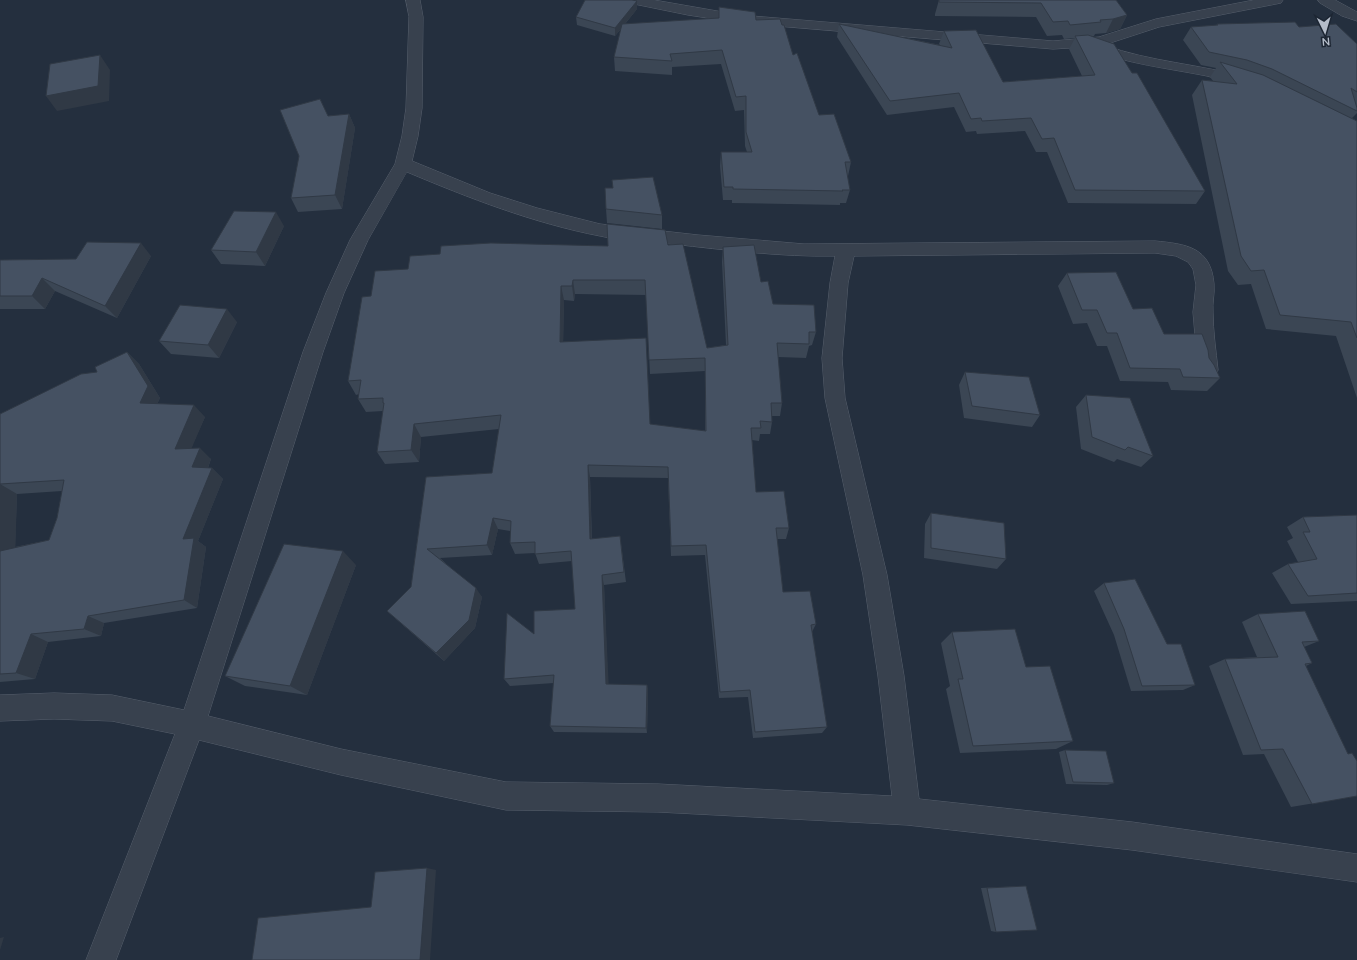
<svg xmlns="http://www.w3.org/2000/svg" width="1357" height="960" font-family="Mulish,sans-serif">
  <rect width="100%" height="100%" fill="#242f3e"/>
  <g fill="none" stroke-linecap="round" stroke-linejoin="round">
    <g stroke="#565f6c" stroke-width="1">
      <path id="minor" d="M406,0H420L423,17L422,108L418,136L412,161L490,193L537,208L600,224L698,235L804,244L1155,241C1186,244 1211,247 1214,284C1215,293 1212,303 1213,312C1213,331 1216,351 1218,370L1215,376L1208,378L1201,376L1198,370L1193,312L1196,285L1193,269L1188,262L1176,256L1155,253L854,256L848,283L842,358L845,398L887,575L904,676L919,799L1132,822L1357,854V882L1132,850L907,825L658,812L506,810L341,775L199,740L116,960H86L175,734L112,721L54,719L0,721V695L54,693L112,695L184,710L303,352L326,293L350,240L395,164L402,136L406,108L409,17ZM407,172C469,198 533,223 600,236C623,241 648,242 672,244C726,250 781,257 835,256L830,283L822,358L825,398L863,575L878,676L892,796L658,784L506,782L341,749L208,716L323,352L344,293L368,240Z
        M627,0H654L740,15L1053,41L1099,37L1156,19L1254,0H1283L1281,3L1276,4L1159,27L1104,45C1150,62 1201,64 1248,78L1251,81L1248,84L1243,86C1231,83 1219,79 1207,76C1167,68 1127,64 1089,49L1087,47L1053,49L740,23L688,15L634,4L629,3Z
        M1318,0H1335L1357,12V21L1342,16L1320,3Z"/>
    </g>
    <use href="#minor" fill="#38414e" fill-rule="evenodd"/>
  </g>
  <path fill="#3b4654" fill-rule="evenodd" d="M939,0H1116L1127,15L1120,29L1106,33L1095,34L1094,36H1091L1132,73L1205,191L1196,204L1068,203L1047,152H1036L1025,131L977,134L976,131L966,132L954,107L887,115L837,37L839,24L940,45L939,44L944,31L1003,82L1082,76L1069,49L1075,38L1064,39L1062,35L1047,36L1036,17L935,16V14Z
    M719,7L756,20L793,55L819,115L851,162L848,176H847L850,190L846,203H840V205L732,203V200H723L720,166L721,152H747L745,146L744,110L735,111L721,64L672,67V75L615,71L614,57L621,29L615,36L577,25L576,17L637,9L625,24L719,18Z
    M1217,24L1299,27L1357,44V113L1352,118L1357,121V398L1336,336L1266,329L1251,284L1238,285L1228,271L1192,95L1202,80L1213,81L1210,77L1216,68L1201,65L1183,40L1191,27L1216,26Z
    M349,114L355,128L342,209L298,212L291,198L328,116Z
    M613,188L662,215V229L607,223L606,209Z
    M284,226L265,266L221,264L211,250Z
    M668,245L707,348L726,345L722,262L723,247L761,282L773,304L816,332L812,345L809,346L806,358L778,357L782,403L780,416H772V422L770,434H760L759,441L752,440L756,492L789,528L786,539H777L783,592L816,624L812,632L827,727L822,733L753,738L748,697L719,698L705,555L671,556L668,478L590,477L592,539L620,536L626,582L604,585L608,684L647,685L648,691L647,733L554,732L550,726L554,683L510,686L504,679L534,634L575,609L572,561L539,564L535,553L515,554L510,543V531L498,529L492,555L440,558L482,597L475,628L444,661L396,619L387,611L411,587L426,477L492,473L499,429L421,437L419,462L385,464L377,452L383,411L366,412L358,399L359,394L356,395L348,381L371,296L408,269L608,246ZM575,294L646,295L650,374L705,371V431L650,424L563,342L564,300L574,301Z
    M151,256L117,318L55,291L45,309H0V260L76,259Z
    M1067,273L1133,309L1164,334L1209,358L1220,378L1207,391L1171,390L1168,382L1120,381L1107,346H1097L1087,323L1073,324L1058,286Z
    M237,322L219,358L171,354L159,341Z
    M127,352L139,364L160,398L157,404L205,417L191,448L211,459L208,468H212L223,479L198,541L206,547L197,608L104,623L101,636L48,642L35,679L0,682V414L97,372ZM62,491L57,518L49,540L15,547L17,494Z
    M965,372L1040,415L1032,427L964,418L959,385Z
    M1086,395L1153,456L1141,467L1117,459L1114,462L1081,449L1076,407Z
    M931,513L1006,559L997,569L924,558L925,524Z
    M1357,515V601L1291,604L1272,573L1288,564L1298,562L1287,541L1293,538L1287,527L1303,517Z
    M356,565L307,695L245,686L225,676Z
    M1104,583L1195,685L1183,690L1131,691L1114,635L1094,591Z
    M1258,614L1319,641L1304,647L1312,663L1306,666L1357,796L1291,807L1264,754L1243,755L1209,666L1225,659L1257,657L1242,622Z
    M952,632L1026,667L1073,741L1056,749L960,753L946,689L950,686L941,643Z
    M1065,750L1114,783L1107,785L1066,784L1059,752Z
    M1026,886L996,932L991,931L981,888Z"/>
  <path fill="#303945" d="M637,1V9L615,36V28Z
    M1127,15L1120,29L1106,33L1113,19Z
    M100,55L110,70L109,101L57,111L46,96Z
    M349,114L355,128L342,209L335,195Z
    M276,212L284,226L265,266L256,252Z
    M141,243L151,256L117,318L105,306Z
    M42,278L55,291L45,309L32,296Z
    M573,280L575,294L574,301L572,286Z
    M561,286L564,300L563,355L560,342Z
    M227,309L237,322L219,358L208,345Z
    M127,352L139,364L160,398L152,415L140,403Z
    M194,405L205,417L187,459L175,449Z
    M414,424L421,437L419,462L411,450Z
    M200,448L211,459L204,478L192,467Z
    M588,465L590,477L592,550L590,539Z
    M212,468L223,479L198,541L206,547L197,608L184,600L183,539Z
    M0,484L17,494L15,560L0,553Z
    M493,518L498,529L492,555L487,545Z
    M343,551L356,565L307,695L290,686Z
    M602,575L604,585L609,691L606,684Z
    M476,588L482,597L475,628L444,661L436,653Z
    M88,616L104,623L101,636L84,629Z
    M31,634L48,642L35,679L16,673Z
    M647,685L648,691L647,733L646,728Z
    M427,868L436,870L430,960H420Z
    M4,937L0,950V938Z"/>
  <path fill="#455162" stroke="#303945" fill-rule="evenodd" d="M585,0H632L637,1L615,28L576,17Z
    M939,0H1116L1127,15L1113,19L1100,20L1101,22L1070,25L1068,21L1053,22L1041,3L939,2Z
    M719,7L755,12L756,20L780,19L782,25H784L793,55L797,53L819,115L834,114L851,162H845L850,190H842L843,191L733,189V187H724L721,152H752L746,132V96L736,97L722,50L670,54L672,61L614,57L622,24L719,18Z
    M1295,22L1299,27L1336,24L1357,44V92L1351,88L1357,108V111L1272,69L1247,60L1209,52L1191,27L1218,25L1217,24Z
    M839,24L952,48L944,31L976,30L1003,82L1095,75L1075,36L1088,35L1114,44L1132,73H1137L1205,191L1075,190L1054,138L1042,139L1031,118L982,121L981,118L971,119L959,93L890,101Z
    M100,55L98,86L46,96L50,64Z
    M1220,62L1263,75L1357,121V338L1351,322L1280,315L1264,270L1251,271L1241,256L1202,80L1237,84Z
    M320,99L328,116L349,114L335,195L291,198L299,156L280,110Z
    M653,177L662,215L606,209L605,188H613L612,180Z
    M234,211L276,212L256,252L211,250Z
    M607,224L665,230L668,245L683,244L707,348L728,345L723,247L754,245L761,282L768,281L773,304L814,305L816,332H809V344L777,343L782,403H771L772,422L760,421L761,428H751L756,492L784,491L789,528H776L783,592L810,591L816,624L811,625L827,727L755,732L750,690L720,692L706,545L671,546L668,467L588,465L590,539L620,536L624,572L602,575L606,684L647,685L646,728L550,726L554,675L504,679L507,613L534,634V611L575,609L571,551L535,554V542L510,543L511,521L493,518L487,545L427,549L476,588L469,620L436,653L387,611L411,587L426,477L492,473L501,415L414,424L411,450L377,452L384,403H383V398L358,399L361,380L348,381L362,297L371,296L375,271L408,269L410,256L440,254L441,246L491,243L608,246ZM573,280H645L649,360L705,358L706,431L650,424L646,338L560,342L561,286H572Z
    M87,242L141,243L105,306L42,278L32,296H0V260L76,259Z
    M1116,272L1133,309L1152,308L1164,334H1202L1208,350L1209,358L1214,365L1220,378L1183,377L1180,369L1130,368L1117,333H1107L1097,310H1082L1067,273Z
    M180,305L227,309L208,345L159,341Z
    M127,352L148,386L140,403L194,405L175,449L200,448L192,467L212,468L183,539L194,538L184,600L88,616L84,629L31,634L16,673L0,674V551L49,540L57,518L64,480L0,484V414L81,374L97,372L95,367Z
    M965,372L1029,377L1040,415L972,406Z
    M1086,395L1130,398L1153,456L1128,447L1125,450L1092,437Z
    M931,513L1004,523L1006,559L931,548Z
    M1357,515V593L1308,596L1288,564L1317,559L1303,532H1310L1303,517Z
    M284,544L343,551L290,686L225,676Z
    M1135,579L1167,644H1181L1195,685L1142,686L1124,629L1104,583Z
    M1305,611L1319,641L1302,642L1312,663L1305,664L1348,754L1352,753L1357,761V796L1312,804L1283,749L1261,750L1225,659L1278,657L1258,614Z
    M1015,629L1026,667L1050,666L1073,741L973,746L958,679H963L952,632Z
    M1065,750L1106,751L1114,783L1073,782Z
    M427,868L420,960H252L258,918L371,907L375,872Z
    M1026,886L1037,930L996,932L987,888Z"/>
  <g transform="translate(1325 32) rotate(175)" stroke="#1d2633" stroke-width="3" paint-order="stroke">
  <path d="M0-3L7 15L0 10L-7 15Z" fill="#b4bcc9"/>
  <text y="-6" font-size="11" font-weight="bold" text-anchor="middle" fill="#b4bcc9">N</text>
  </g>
</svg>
